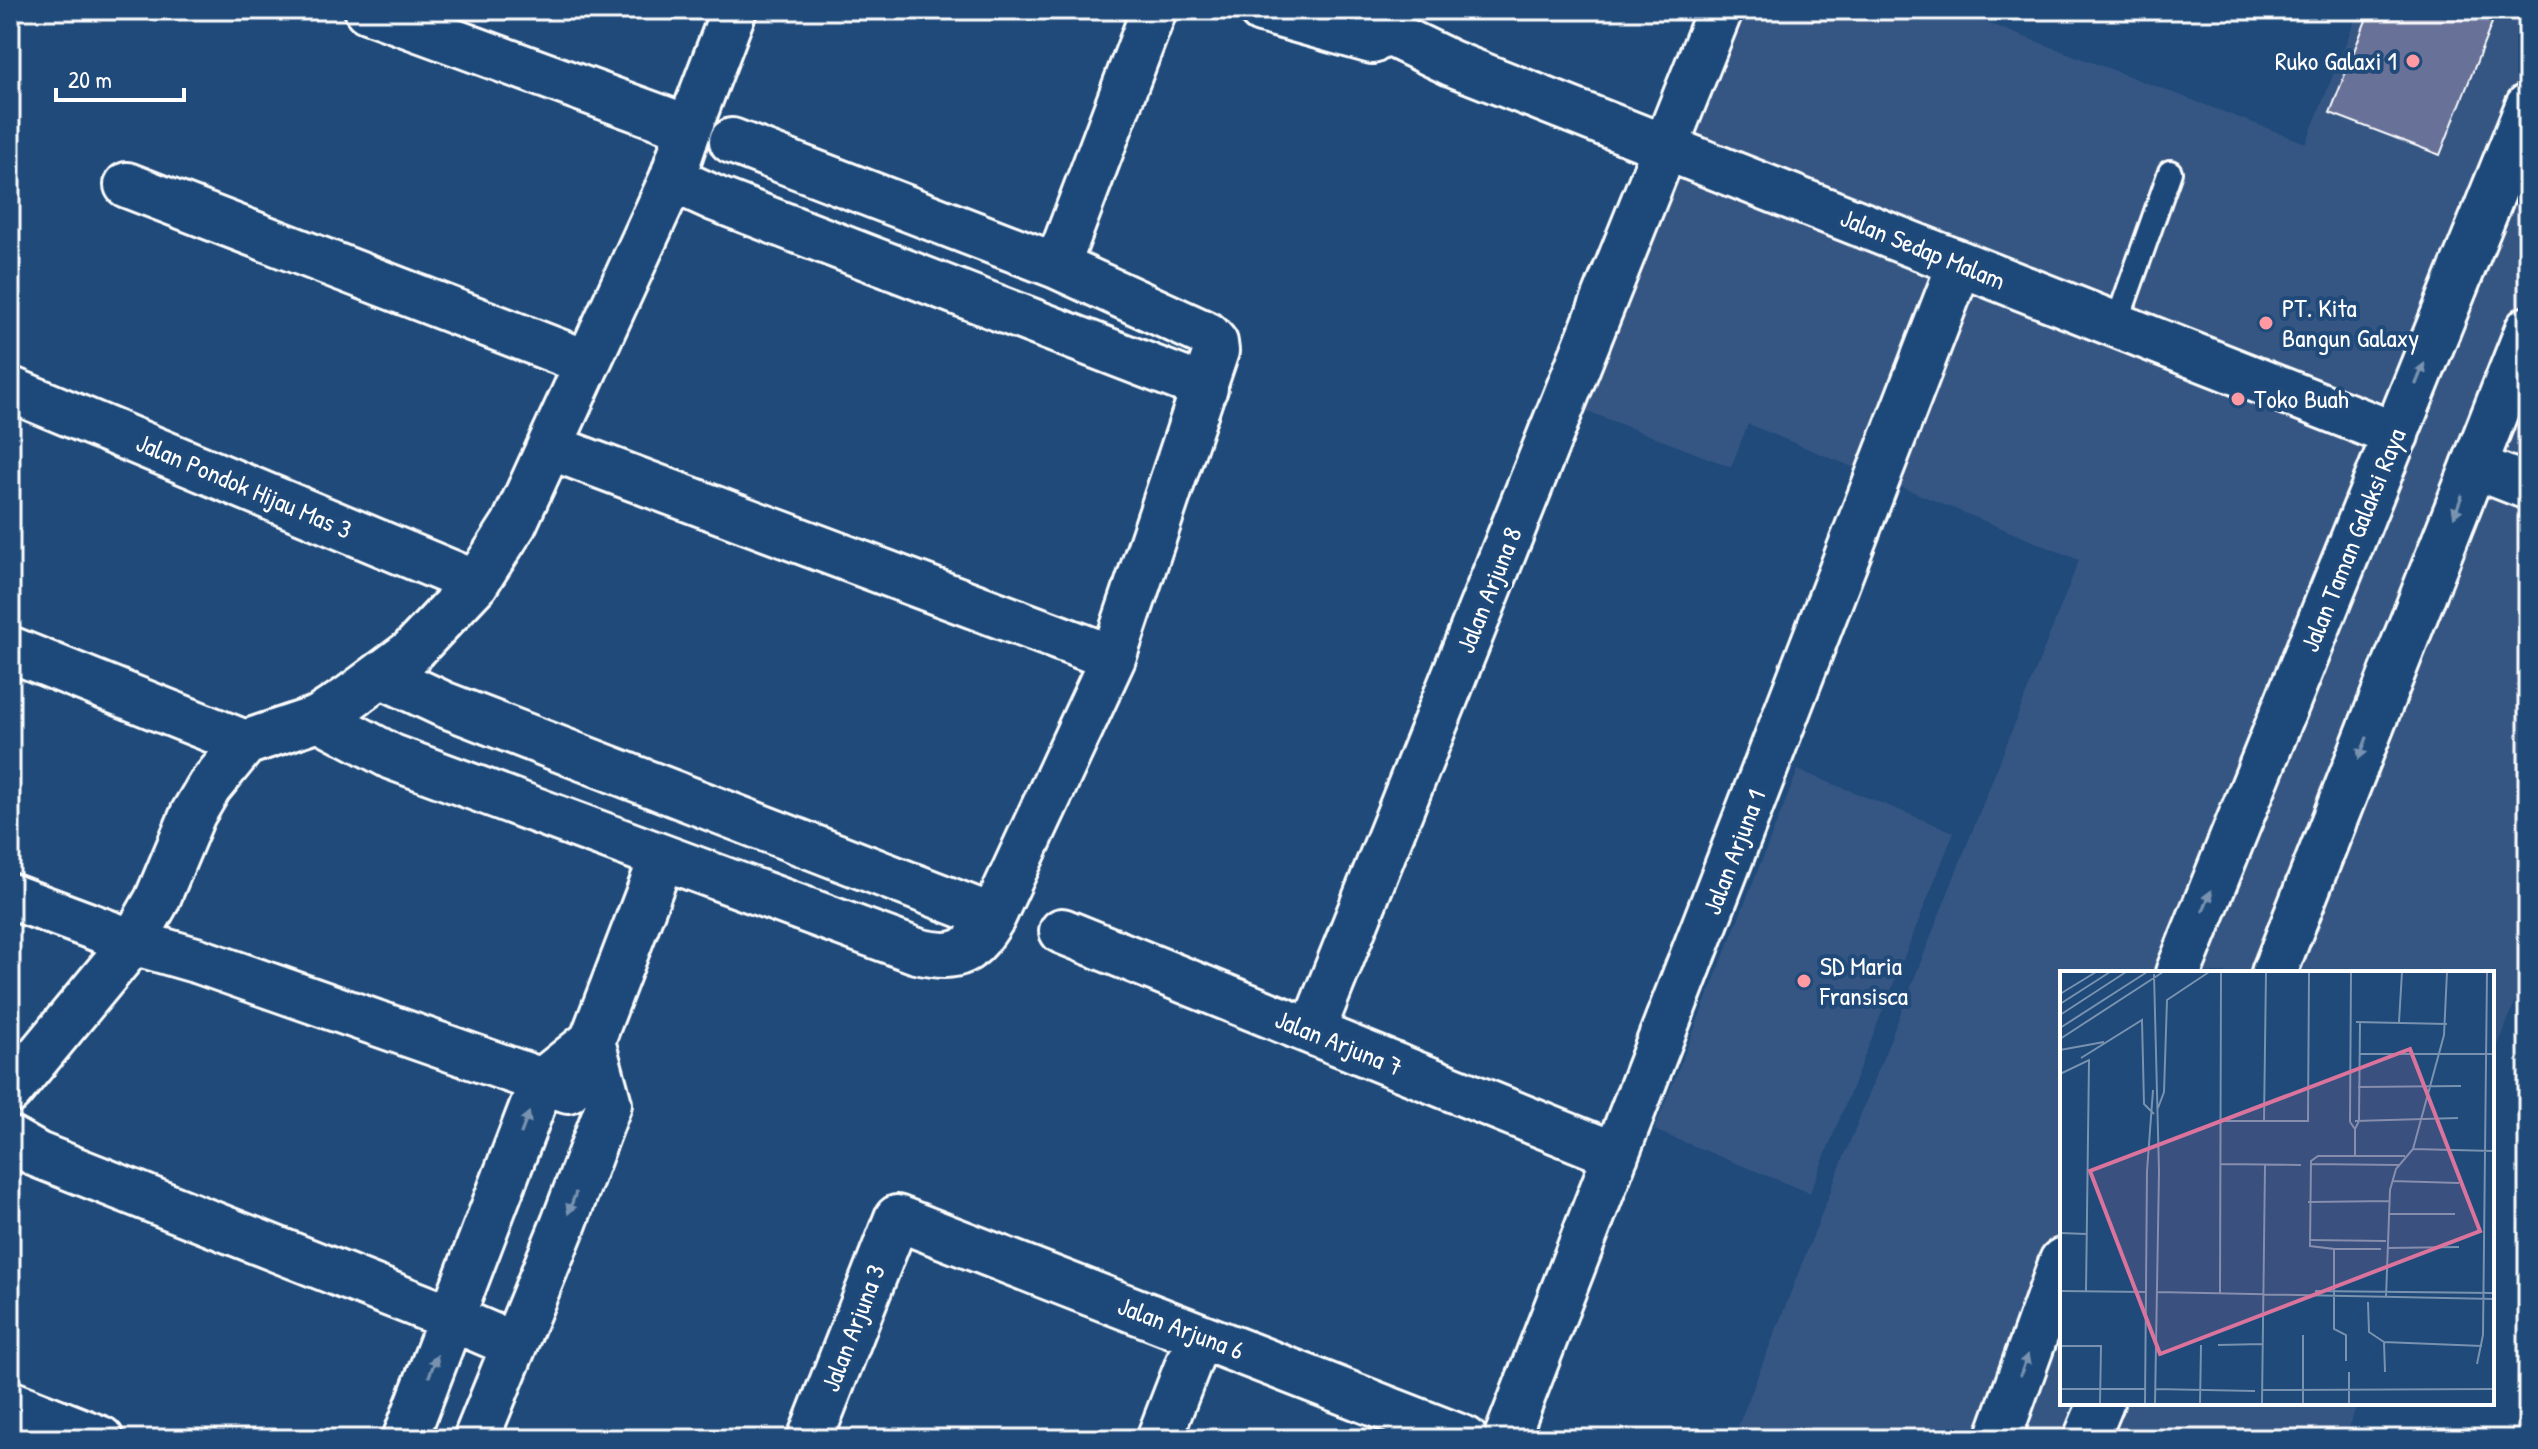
<svg xmlns="http://www.w3.org/2000/svg" width="2538" height="1449" font-family="'Patrick Hand',sans-serif">
  <rect width="100%" height="100%" fill="#1f4a7a"/>
  <filter id="ink" filterUnits="userSpaceOnUse"><feTurbulence type="fractalNoise" baseFrequency=".0125" numOctaves="2"/><feDisplacementMap in="SourceGraphic" scale="16" xChannelSelector="R" yChannelSelector="G"/><feConvolveMatrix kernelMatrix="1 2 1 2 8 2 1 2 1" color-interpolation-filters="sRGB"/></filter>
  <g filter="url(#ink)">
    <path fill="#355683" d="M1731,10H1953L2306,143L2359,10H2528V969L2492,1061V973H2062V1403H2358L2344,1439H1733L2079,560L1748,424L1731,467L1574,406Z
      M1798,770L1954,832L1810,1193L1654,1130Z"/>
    <path fill="#687198" stroke="#fff" stroke-width="2" d="M2370,10H2497L2440,155L2330,113Z"/>
    <g fill="none" stroke-linecap="round" stroke-linejoin="round">
      <g stroke="#fff" stroke-width="28">
        <path id="service" d="M2116,325L2170,172"/>
      </g>
      <g stroke="#fff" stroke-width="50">
        <path id="minor" d="M367,10L689,128
          M732,141L1057,266
          M672,179L716,199L1205,388
          M127,185L588,363
          M12,390L476,583
          M550,447L1113,658
          M2474,466L2528,487
          M10,649L245,743
          M381,675L443,704L993,917
          M319,718L392,757L917,951C959,961 971,953 993,917L1113,658L1216,351L1215,343L1208,335L1057,266L1154,10
          M10,896L133,942L199,961L568,1090
          M1062,931L1616,1155
          M1312,1032L1720,10
          M592,1041L662,858
          M10,1091L133,942L157,900L193,814L209,787L245,743L319,718L348,699L411,652L476,583L514,524L672,179L689,128L734,10
          M10,1139L38,1155L451,1318L514,1345
          M10,1403L101,1439
          M405,1439L542,1081L592,1041L609,1104L564,1223L476,1439
          M810,1439L897,1218L1465,1439
          M1159,1439L1199,1336
          M1506,1439L1960,264"/>
      </g>
      <g stroke="#fff" stroke-width="50">
        <path id="tertiary" d="M1261,10L1372,41
          M1341,10L1451,63L2396,435"/>
      </g>
      <g stroke="#fff" stroke-width="50">
        <path id="secondary" d="M2178,973L2528,106
          M2274,973L2528,329
          M1998,1439L2062,1261
          M2086,1439L2101,1403"/>
      </g>
      <use href="#service" stroke="#1f4a7a" stroke-width="22"/>
      <use href="#minor" stroke="#1f4a7a" stroke-width="44"/>
      <use href="#tertiary" stroke="#1f4a7a" stroke-width="44"/>
      <use href="#secondary" stroke="#1f4a7a" stroke-width="44"/>
    </g>
    <defs><path id="oneway-solid" d="M-6-.8H1V-3.2L6.5 0L1 3.2V.8H-6Z" transform="scale(2)"/></defs>
    <g fill="#7992af">
      <use href="#oneway-solid" transform="translate(2420 374) rotate(-68)"/>
      <use href="#oneway-solid" transform="translate(2458 506) rotate(111)"/>
      <use href="#oneway-solid" transform="translate(2363 748) rotate(111)"/>
      <use href="#oneway-solid" transform="translate(2207 901) rotate(-68)"/>
      <use href="#oneway-solid" transform="translate(525 1123) rotate(-69)"/>
      <use href="#oneway-solid" transform="translate(572 1203) rotate(110)"/>
      <use href="#oneway-solid" transform="translate(2024 1365) rotate(-70)"/>
      <use href="#oneway-solid" transform="translate(433 1366) rotate(-69)"/>
    </g>
  </g>
  <g fill="#ff9aa2" stroke="#1f4a7a" stroke-width="3">
    <circle cx="2413" cy="61" r="8"/>
    <circle cx="2266" cy="323" r="8"/>
    <circle cx="2238" cy="399" r="8"/>
    <circle cx="1804" cy="981" r="8"/>
  </g>
  <g text-anchor="middle" stroke-width="8" stroke-linejoin="round" paint-order="stroke">
    <g font-size="26" fill="#fff" stroke="#1f4a7a" text-anchor="start">
      <text x="2397" y="70" text-anchor="end">Ruko Galaxi 1</text>
      <text x="2282" y="317">PT. Kita<tspan x="2282" dy="30">Bangun Galaxy</tspan></text>
      <text x="2254" y="408">Toko Buah</text>
      <text x="1820" y="975">SD Maria<tspan x="1820" dy="30">Fransisca</tspan></text>
    </g>
    <g font-size="26" fill="#fff" stroke="#1f4a7a">
      <text transform="translate(1923 249) rotate(22)" y="9">Jalan Sedap Malam</text>
      <text transform="translate(244 486) rotate(23)" y="9">Jalan Pondok Hijau Mas 3</text>
      <text transform="translate(2353 540) rotate(-68)" y="9">Jalan Taman Galaksi Raya</text>
      <text transform="translate(1489 590) rotate(-68)" y="9">Jalan Arjuna 8</text>
      <text transform="translate(1734 852) rotate(-69)" y="9">Jalan Arjuna 1</text>
      <text transform="translate(1339 1043) rotate(22)" y="9">Jalan Arjuna 7</text>
      <text transform="translate(853 1328) rotate(-69)" y="9">Jalan Arjuna 3</text>
      <text transform="translate(1181 1328) rotate(21)" y="9">Jalan Arjuna 6</text>
    </g>
  </g>
  <g transform="translate(2060 971)">
    <rect width="434" height="434" fill="#1f4a7a"/>
    <path fill="none" stroke="#7992af" stroke-width="2" d="M94,3L99,200L95,433M0,23L36,1M0,33L50,1M0,44L66,1M296,51L387,53M339,51L342,1M0,57L87,1M0,68L103,1M0,79L44,71M299,83H434M21,87L82,49L84,133L94,143M0,103L29,89L26,321M298,116L401,115M98,137L104,121L107,29L149,1M161,150H248L249,1M204,150L206,1M295,150L398,147M290,151L291,1M290,151L295,158L299,150L300,51M353,178L434,180M295,184V158M160,193L241,194M250,193L339,194M332,210L399,212M248,231L329,230M328,243H395M0,262L27,263M249,269L326,270M327,277L399,276M274,278H321M0,320L86,321M255,320L434,322M97,321L434,328M160,322L161,1M326,326L330,219L336,198L353,178L384,64L387,1M308,331L309,361L324,371L422,375M324,371L325,401M158,374L202,373M0,375H41L40,433M286,390V364L274,358V278L250,275L251,190L258,185H345M417,393L423,364L427,1M0,418H85M95,418L195,420M202,419L434,418M85,433L87,200L93,119M140,433L141,374M202,433L205,194M243,433V364M289,433V401"/>
    <path fill="#da749d" fill-opacity="0.15" stroke="#da749d" stroke-width="4" d="M350,78L420,260L100,383L30,200Z"/>
    <rect width="434" height="434" fill="none" stroke="#fff" stroke-width="4"/>
  </g>
  <rect width="2538" height="1449" fill="none" stroke="#1f4a7a" stroke-width="40"/>
  <rect x="20" y="20" width="2498" height="1409" fill="none" stroke="#fff" stroke-width="3" filter="url(#ink)"/>
  <path d="M56 88v12h128v-12" fill="none" stroke="#ffffff" stroke-width="4"/>
  <text x="68" y="88" font-size="24" fill="#ffffff" stroke="#1f4a7a" stroke-width="6" paint-order="stroke">20 m</text>
</svg>
